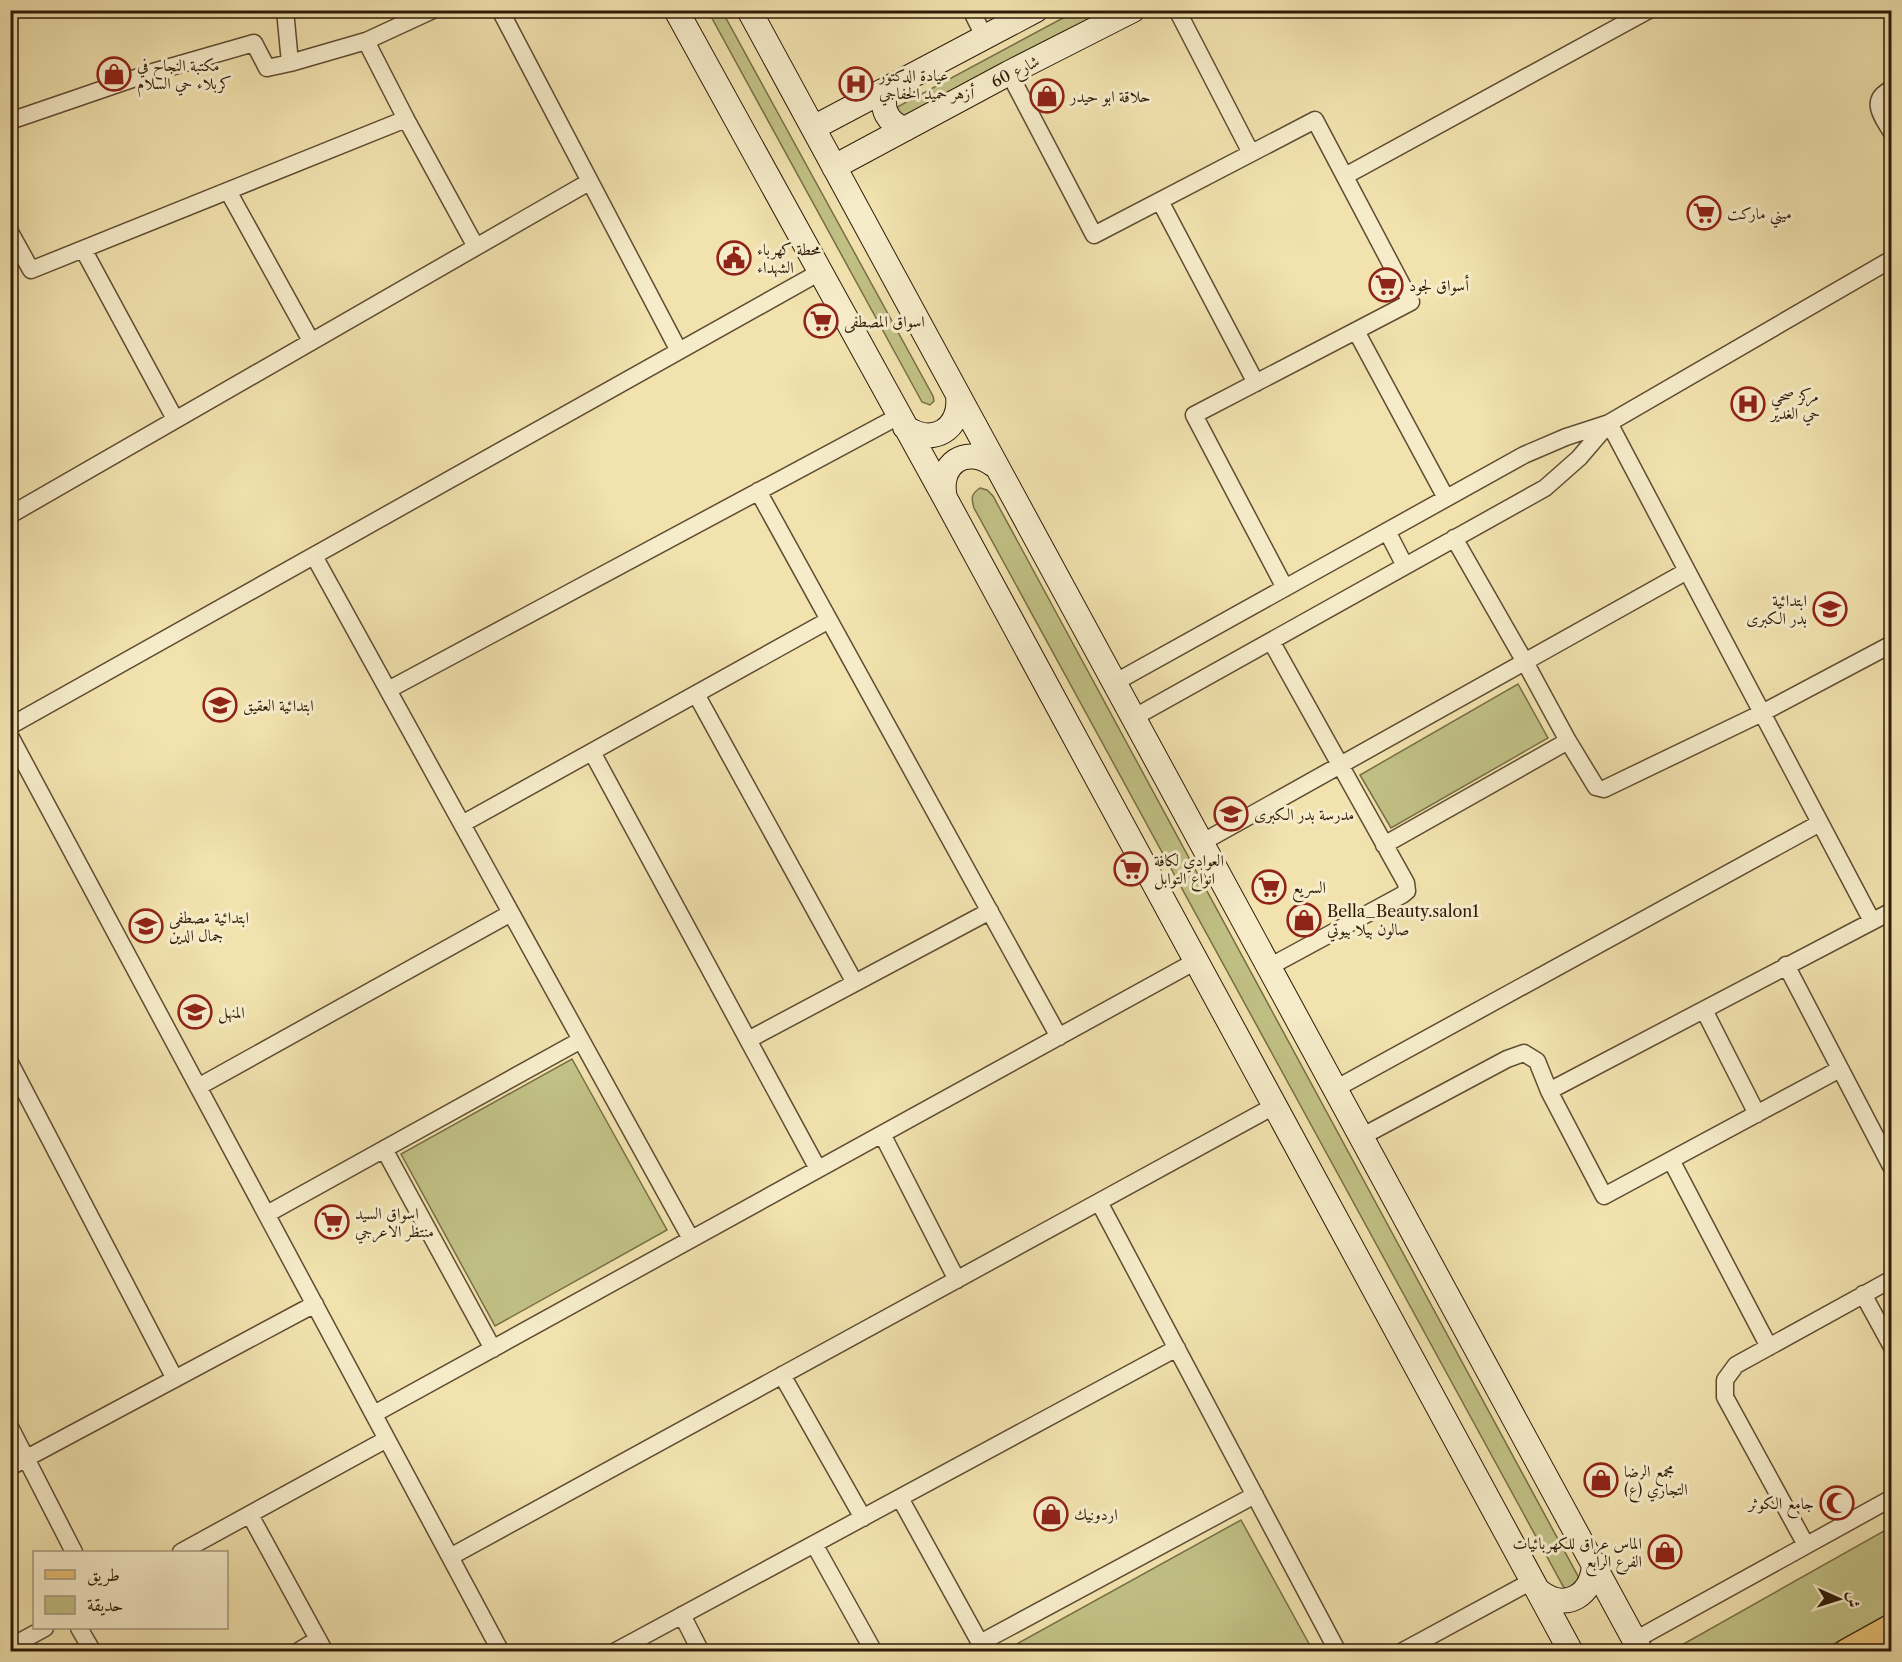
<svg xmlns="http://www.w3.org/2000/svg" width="1902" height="1662" font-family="'Libre Caslon Text',Amiri,serif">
  <rect width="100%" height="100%" fill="#f1e2ae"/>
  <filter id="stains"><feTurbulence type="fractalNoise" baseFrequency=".00333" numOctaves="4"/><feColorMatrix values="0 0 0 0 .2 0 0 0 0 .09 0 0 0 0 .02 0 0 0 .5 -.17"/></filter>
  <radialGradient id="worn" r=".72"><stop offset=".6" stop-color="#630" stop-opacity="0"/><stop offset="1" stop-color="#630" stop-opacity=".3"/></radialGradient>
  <path fill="#c1c185" stroke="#786e46" stroke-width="1.5" d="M708,11H722L933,396L934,401L930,405L922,402Z
    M1076,11H1107L902,119L897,108L899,106Z
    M980,488L987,490L993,496L1579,1578L1568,1592L1563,1586L974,508C971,498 971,494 980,488Z
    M1518,684L1548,738L1391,828L1360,775Z
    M572,1059L667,1230L495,1326L401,1154Z
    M1241,1520L1313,1651H1016L1013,1646Z
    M1891,1527V1612L1821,1651H1671Z"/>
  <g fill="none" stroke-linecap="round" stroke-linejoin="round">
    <g stroke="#604c32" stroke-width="19">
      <path id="street" d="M285,10L290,63
        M500,10L679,351
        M971,10L985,38
        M1177,10L1251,153
        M366,41L406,119L476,247
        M1009,73L1094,235L1315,120L1411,302L1194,415L1285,588
        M1892,89C1868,100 1882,116 1892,133
        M10,121L153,72L254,43L267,68L290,63L366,41L433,10
        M1345,176L1649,10
        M228,191L311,341
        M1160,201L1256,383
        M10,232L31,270L406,119
        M83,249L175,419
        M1356,331L1446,498
        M1609,423L1872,921
        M758,491L1059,1037
        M10,515L589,182
        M1387,531L1405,566
        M1454,538L1525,662L1568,741L1596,787L1604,789L1762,713L1892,644
        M314,556L691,1239
        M1114,683L1524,455L1566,437L1609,423L1892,259
        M388,690L899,416
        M696,694L855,983
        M1133,718L1545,488L1579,458L1609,423
        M10,726L820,272
        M10,736L501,1652
        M592,752L818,1169
        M462,824L829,620
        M1201,843L1687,571
        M1384,845L1568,741
        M1786,965L1892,1168
        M1269,967L1402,895L1407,891L1406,883L1271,641
        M1704,1010L1757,1114
        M748,1040L990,911
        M10,1063L175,1379
        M198,1087L511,913
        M1335,1089L1820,823
        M1549,1091L1604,1196L1840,1069
        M882,1134L957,1280
        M1361,1137L1507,1059L1524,1053L1537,1061L1549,1091L1892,911
        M384,1149L493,1349
        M1671,1160L1769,1347
        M1099,1202L1338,1652
        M267,1214L581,1040
        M1863,1294L1892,1347
        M782,1375L863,1518
        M374,1414L1196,961
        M10,1427L74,1552
        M10,1467L315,1304
        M900,1498L985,1652
        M250,1515L325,1652
        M814,1544L874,1652
        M1806,1545L1725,1397V1380L1736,1365L1892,1279
        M181,1552L387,1439
        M450,1557L1274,1106
        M682,1615L701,1652
        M79,1628L93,1652
        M1635,1640L1892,1498
        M980,1643L1255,1495
        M10,1647L45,1628
        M297,1652L318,1639
        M614,1652L1177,1348
        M1401,1652L1532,1581"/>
    </g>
    <g stroke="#2f1a08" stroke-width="26">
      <path id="secondary" d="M676,10L945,498L1571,1652
        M749,10L1641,1652
        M885,91C881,109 887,123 905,129
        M813,128L1036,10
        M834,167L1009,73L1133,10
        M905,427C932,447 962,429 958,396
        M945,498C937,464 966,444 994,465
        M1540,1592C1566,1612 1593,1595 1594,1563"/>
    </g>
    <g stroke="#2f1a08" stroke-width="28">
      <path id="primary" d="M1847,1652L1892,1627"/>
    </g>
    <use href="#street" stroke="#f6ecca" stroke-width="16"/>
    <use href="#secondary" stroke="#f6ecca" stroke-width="24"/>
    <use href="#primary" stroke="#e8c177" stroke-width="26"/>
  </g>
  <defs>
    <g id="shop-ring" transform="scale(1.725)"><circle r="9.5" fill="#f6ecca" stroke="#8f2418" stroke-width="1.5"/><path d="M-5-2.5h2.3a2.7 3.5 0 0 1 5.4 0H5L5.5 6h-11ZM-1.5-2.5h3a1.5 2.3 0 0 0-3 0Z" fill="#8f2418"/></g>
    <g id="hospital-ring" transform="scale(1.725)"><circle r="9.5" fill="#f6ecca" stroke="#8f2418" stroke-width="1.5"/><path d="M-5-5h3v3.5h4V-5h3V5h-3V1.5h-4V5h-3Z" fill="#8f2418"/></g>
    <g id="supermarket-ring" transform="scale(1.725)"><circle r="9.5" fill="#f6ecca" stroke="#8f2418" stroke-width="1.5"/><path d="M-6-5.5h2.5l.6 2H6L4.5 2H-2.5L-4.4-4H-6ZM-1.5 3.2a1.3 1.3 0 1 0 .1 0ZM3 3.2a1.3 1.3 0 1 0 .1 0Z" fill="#8f2418"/></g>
    <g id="civic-ring" transform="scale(1.725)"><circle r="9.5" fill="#f6ecca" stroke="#8f2418" stroke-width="1.5"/><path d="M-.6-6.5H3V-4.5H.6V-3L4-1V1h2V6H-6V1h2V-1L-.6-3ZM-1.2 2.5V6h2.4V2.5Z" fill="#8f2418"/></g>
    <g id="school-ring" transform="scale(1.725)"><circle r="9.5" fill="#f6ecca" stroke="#8f2418" stroke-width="1.5"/><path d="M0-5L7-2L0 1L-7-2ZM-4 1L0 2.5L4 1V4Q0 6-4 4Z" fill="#8f2418"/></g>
    <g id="mosque-ring" transform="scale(1.725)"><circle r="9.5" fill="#f6ecca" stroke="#8f2418" stroke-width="1.5"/><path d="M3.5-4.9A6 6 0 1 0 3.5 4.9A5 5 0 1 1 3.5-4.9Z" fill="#8f2418"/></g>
  </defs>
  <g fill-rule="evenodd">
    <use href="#shop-ring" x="114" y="74"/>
    <use href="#hospital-ring" x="856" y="84"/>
    <use href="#shop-ring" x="1047" y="96"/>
    <use href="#supermarket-ring" x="1704" y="213"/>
    <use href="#civic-ring" x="734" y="258"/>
    <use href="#supermarket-ring" x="1386" y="285"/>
    <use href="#supermarket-ring" x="821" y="321"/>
    <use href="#hospital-ring" x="1748" y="404"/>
    <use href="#school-ring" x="1830" y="609"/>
    <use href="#school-ring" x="220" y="705"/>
    <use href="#school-ring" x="1231" y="814"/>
    <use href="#supermarket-ring" x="1131" y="869"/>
    <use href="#supermarket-ring" x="1269" y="887"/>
    <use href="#shop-ring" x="1304" y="920"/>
    <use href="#school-ring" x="146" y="926"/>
    <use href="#school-ring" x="195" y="1012"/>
    <use href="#supermarket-ring" x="332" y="1222"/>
    <use href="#shop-ring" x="1601" y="1480"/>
    <use href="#mosque-ring" x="1837" y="1503"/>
    <use href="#shop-ring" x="1051" y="1514"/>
    <use href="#shop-ring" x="1665" y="1552"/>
  </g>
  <g text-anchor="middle" stroke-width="6" stroke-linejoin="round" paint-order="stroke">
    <g font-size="16" fill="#2f1a08" stroke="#f6ecca" text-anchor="start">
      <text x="137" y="71">مكتبة النجاح في<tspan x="137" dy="18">كربلاء حي السلام</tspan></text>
      <text x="879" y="81">عيادة الدكتور<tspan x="879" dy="18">أزهر حميد الخفاجي</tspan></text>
      <text x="1070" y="102">حلاقة ابو حيدر</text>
      <text x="1727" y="219">ميني ماركت</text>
      <text x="757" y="255">محطة كهرباء<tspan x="757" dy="18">الشهداء</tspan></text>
      <text x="1409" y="291">أسواق لجود</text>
      <text x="844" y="327">اسواق المصطفى</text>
      <text x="1771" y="401">مركز صحي<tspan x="1771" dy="18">حي الغدير</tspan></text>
      <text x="1807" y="606" text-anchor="end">ابتدائية<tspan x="1807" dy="18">بدر الكبرى</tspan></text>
      <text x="243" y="711">ابتدائية العقيق</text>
      <text x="1254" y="820">مدرسة بدر الكبرى</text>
      <text x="1154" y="866">العوادي لكافة<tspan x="1154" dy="18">انواع التوابل</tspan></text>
      <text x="1292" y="893">السريع</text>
      <text x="1327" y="917">Bella_Beauty.salon1<tspan x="1327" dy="18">صالون بيلا بيوتي</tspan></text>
      <text x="169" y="923">ابتدائية مصطفى<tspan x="169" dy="18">جمال الدين</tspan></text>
      <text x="218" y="1018">المنهل</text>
      <text x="355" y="1219">اسواق السيد<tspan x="355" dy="18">منتظر الاعرجي</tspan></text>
      <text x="1624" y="1477">مجمع الرضا<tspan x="1624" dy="18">(ع) التجاري</tspan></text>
      <text x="1814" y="1509" text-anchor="end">جامع الكوثر</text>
      <text x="1074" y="1520">اردونيك</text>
      <text x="1642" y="1549" text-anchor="end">الماس عراق للكهربائيات<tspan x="1642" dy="18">الفرع الرابع</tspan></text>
    </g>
    <g font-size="16" fill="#2f1a08" stroke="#f6ecca">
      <text transform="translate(1015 71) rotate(-27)" y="6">شارع 60</text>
    </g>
  </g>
  <rect width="1902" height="1662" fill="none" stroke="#f1e2ae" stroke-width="36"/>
  <rect x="12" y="12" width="1878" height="1638" fill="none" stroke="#2f1a08" stroke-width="3"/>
  <rect x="18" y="18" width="1866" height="1626" fill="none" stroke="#2f1a08" stroke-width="1.5"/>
  <rect x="33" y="1551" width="195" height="78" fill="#f6ecca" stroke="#a6987c" stroke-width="1.5"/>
  <rect x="45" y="1570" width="30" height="9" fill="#e8c177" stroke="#a6987c" stroke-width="1.5"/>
  <text x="87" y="1581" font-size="18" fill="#2f1a08">طريق</text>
  <rect x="45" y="1596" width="30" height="18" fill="#c1c185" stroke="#a6987c" stroke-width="1.5"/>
  <text x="87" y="1611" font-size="18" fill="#2f1a08">حديقة</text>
  <g transform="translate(1839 1599) rotate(93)" stroke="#f6ecca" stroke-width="4.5" paint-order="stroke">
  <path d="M0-4.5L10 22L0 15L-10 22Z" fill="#2f1a08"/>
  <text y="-9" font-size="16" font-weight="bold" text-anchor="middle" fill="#2f1a08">ش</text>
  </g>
  <rect width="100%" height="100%" filter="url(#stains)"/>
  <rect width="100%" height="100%" fill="url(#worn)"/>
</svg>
